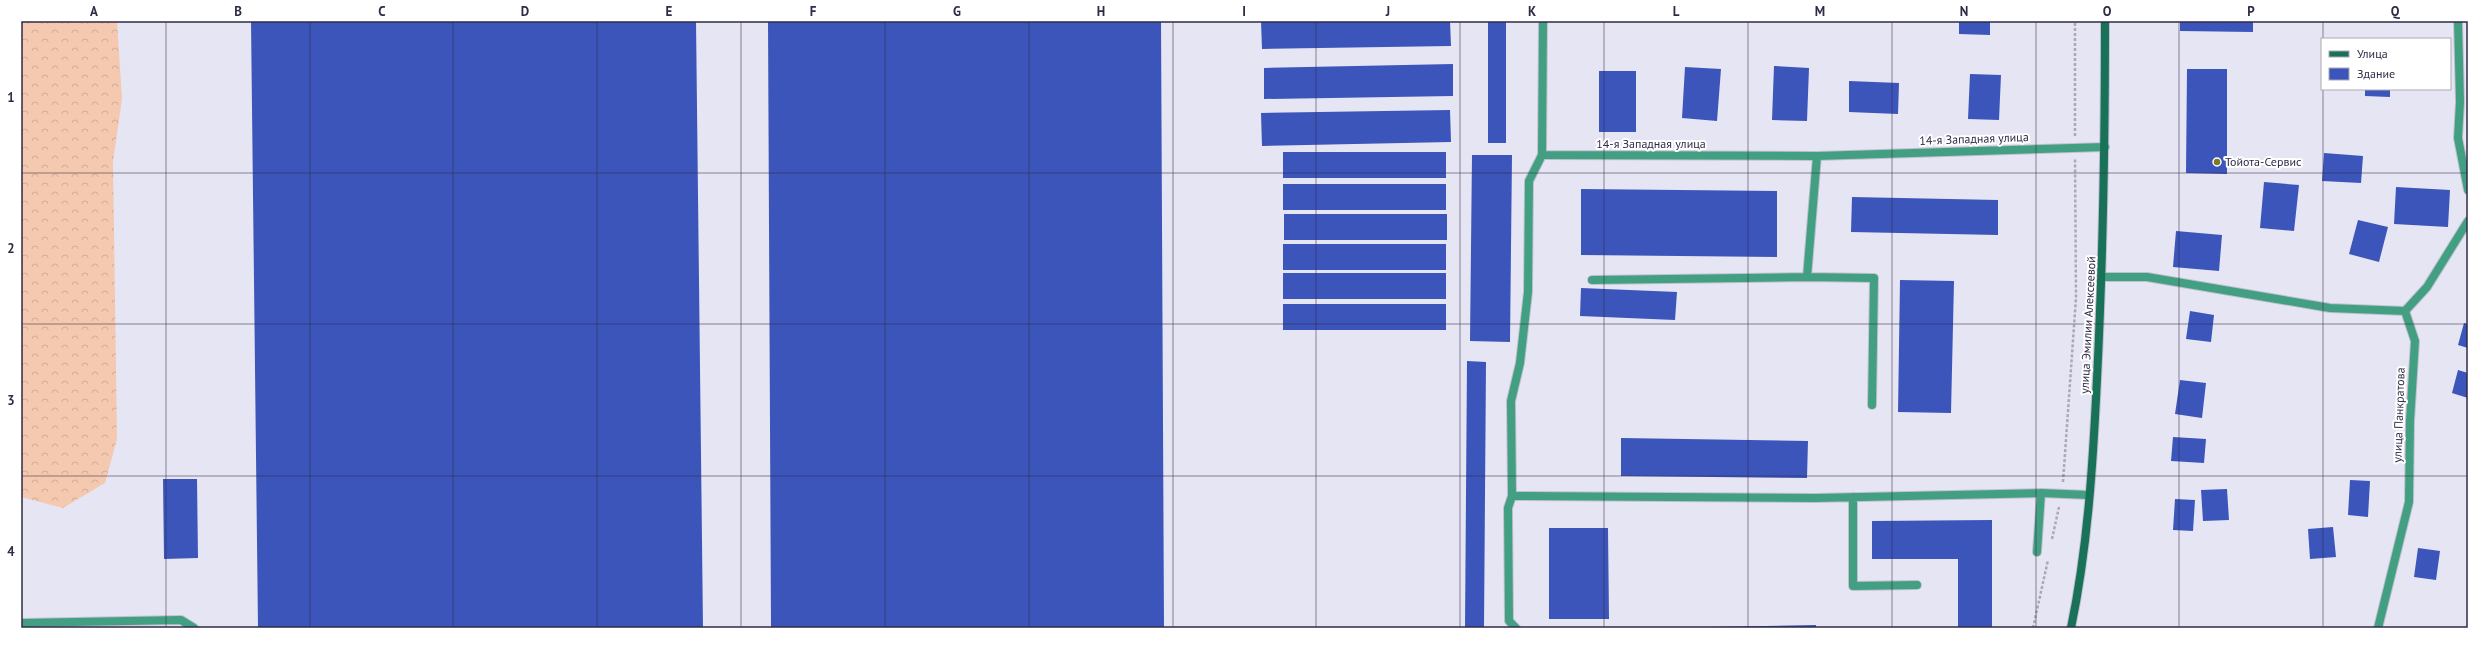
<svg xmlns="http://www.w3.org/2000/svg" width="2489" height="649" font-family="'PT Sans',sans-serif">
  <defs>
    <pattern id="forest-crowns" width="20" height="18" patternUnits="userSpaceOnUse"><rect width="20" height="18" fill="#f5c8b0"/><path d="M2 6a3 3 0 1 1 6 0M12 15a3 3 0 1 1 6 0" fill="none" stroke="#d2ac99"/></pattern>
  </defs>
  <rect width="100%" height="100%" fill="#e6e5f3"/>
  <path fill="url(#forest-crowns)" d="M21,21H117L122,99L113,161L117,439L105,483L63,508L21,497Z"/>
  <path fill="#3c55ba" d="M251,21H696L703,628H258Z
    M768,21H1161L1164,628H771Z
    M1261,21H1450L1451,46L1262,49Z
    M1488,21H1506V143H1488Z
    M1959,21H1990V35L1959,34Z
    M2180,21H2253V32L2180,31Z
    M1453,64V96L1264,99V68Z
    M1774,66L1809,68L1807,121L1772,120Z
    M1685,67L1721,69L1717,121L1682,118Z
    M2187,69H2227V174L2186,173Z
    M1599,71H1636V132H1599Z
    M1970,74L2001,75L1999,120L1968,119Z
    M1849,81L1899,83L1898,114L1849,112Z
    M2365,89H2390V97L2365,96Z
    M1450,110L1451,142L1262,146L1261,113Z
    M1283,152H1446V178H1283Z
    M2324,153L2363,156L2361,183L2322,181Z
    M1472,155H1512L1510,342L1470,341Z
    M2264,182L2299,185L2294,231L2260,228Z
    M1283,184H1446V210H1283Z
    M2396,187L2450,190L2448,227L2394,224Z
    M1581,189L1777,191V257L1581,255Z
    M1852,197L1998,200V235L1851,232Z
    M1284,214H1447V240H1284Z
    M2358,220L2388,227L2379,262L2349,254Z
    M2176,231L2222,235L2219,271L2173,267Z
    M1283,244H1446V270H1283Z
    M1283,273H1446V299H1283Z
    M1900,280L1954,281L1951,413L1898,412Z
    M1581,288L1677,292L1675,320L1580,316Z
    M1283,304H1446V330H1283Z
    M2190,311L2214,315L2211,342L2186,339Z
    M2464,323L2468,324V348L2458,345Z
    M1467,361L1486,362L1484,628H1465Z
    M2458,370L2468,373V398L2452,393Z
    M2180,380L2206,383L2202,418L2175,414Z
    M2173,437L2206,439L2204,463L2171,461Z
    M1621,438L1808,441L1807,478L1621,476Z
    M163,479H197L198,558L164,559Z
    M2350,480L2370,481L2368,517L2348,515Z
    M2227,489L2229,520L2203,521L2201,490Z
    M2175,499L2195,500L2193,531L2173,530Z
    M1992,520V628H1958V559H1872V521Z
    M2333,527L2336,557L2310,559L2308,529Z
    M1549,528H1608L1609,619H1549Z
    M2418,548L2440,551L2436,580L2414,577Z
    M1816,625V628H1707V627Z"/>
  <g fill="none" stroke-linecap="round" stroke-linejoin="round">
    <g stroke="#c1c0d1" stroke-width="10">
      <path id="lane" d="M1817,156L1807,277L1874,278L1872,405
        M1592,280L1807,277
        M1512,496L1511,401L1520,363L1528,292L1529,181L1542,155
        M1853,497V586L1917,585
        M2037,552L2041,493L2089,495
        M21,623L181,620L194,628
        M1516,628L1509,621L1508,508L1512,496L1815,498L2041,493"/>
    </g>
    <g stroke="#c1c0d1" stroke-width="10">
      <path id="street" d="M1543,21L1542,155L1817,156L2105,147
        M2458,21L2460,102L2458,138L2468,190
        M2102,277H2147L2330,308L2405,311
        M2378,628L2409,502L2410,421L2415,341L2405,311L2427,287L2468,221"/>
    </g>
    <g stroke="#c1c0d1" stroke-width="10">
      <path id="secondary" d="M2071,628C2088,546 2093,462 2097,379C2103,260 2105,140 2105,21"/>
    </g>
    <path stroke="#aaa8ba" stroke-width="2.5" stroke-dasharray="3 2" stroke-linecap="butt" d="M2075,136V21
      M2063,482L2076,298L2075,159
      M2052,539L2059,507
      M2033,628L2048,560"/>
    <use href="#lane" stroke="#439f82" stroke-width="8"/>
    <use href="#street" stroke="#439f82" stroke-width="8"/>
    <use href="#secondary" stroke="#197158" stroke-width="8"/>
  </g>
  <path fill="none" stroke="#2f2b47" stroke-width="1" stroke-opacity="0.55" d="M166,21V628M310,21V628M453,21V628M597,21V628M741,21V628M885,21V628M1029,21V628M1173,21V628M1316,21V628M1460,21V628M1604,21V628M1748,21V628M1892,21V628M2036,21V628M2179,21V628M2323,21V39M2323,89V628M21,173H2468M21,324H2468M21,476H2468"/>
  <circle fill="#7c7c24" stroke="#fff" stroke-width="1.5" cx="2217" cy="162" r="4"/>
  <g text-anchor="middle" stroke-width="4" stroke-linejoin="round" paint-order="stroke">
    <g font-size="12" fill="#2f2b47" stroke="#fff">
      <text transform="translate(1974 139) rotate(-2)" y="4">14-я Западная улица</text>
      <text x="1651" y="148">14-я Западная улица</text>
      <text transform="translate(2088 325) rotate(-87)" y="4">улица Эмилии Алексеевой</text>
      <text transform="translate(2399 415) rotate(-88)" y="4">улица Панкратова</text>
    </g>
    <g font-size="12" fill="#2f2b47" stroke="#fff" text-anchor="start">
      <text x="2225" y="166">Тойота-Сервис</text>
    </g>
  </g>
  <rect width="2489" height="649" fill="none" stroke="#ffffff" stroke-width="44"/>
  <rect x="2321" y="38" width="130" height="52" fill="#ffffff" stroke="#acaab5"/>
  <rect x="2329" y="51" width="20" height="6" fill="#197158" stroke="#acaab5"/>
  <text x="2357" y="58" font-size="12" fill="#2f2b47">Улица</text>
  <rect x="2329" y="68" width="20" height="12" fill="#3c55ba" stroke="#acaab5"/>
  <text x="2357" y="78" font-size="12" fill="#2f2b47">Здание</text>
  <rect x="22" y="22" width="2445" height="605" fill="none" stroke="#2f2b47" stroke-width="1.5"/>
  <g font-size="13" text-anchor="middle" font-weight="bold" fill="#2f2b47">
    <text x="94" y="16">A</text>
    <text x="238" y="16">B</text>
    <text x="382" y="16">C</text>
    <text x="525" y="16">D</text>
    <text x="669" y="16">E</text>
    <text x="813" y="16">F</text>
    <text x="957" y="16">G</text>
    <text x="1101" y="16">H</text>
    <text x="1244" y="16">I</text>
    <text x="1388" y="16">J</text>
    <text x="1532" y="16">K</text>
    <text x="1676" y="16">L</text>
    <text x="1820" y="16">M</text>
    <text x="1964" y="16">N</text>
    <text x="2107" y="16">O</text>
    <text x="2251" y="16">P</text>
    <text x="2395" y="16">Q</text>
    <text x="11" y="102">1</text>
    <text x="11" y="253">2</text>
    <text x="11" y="405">3</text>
    <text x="11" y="556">4</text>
  </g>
</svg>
